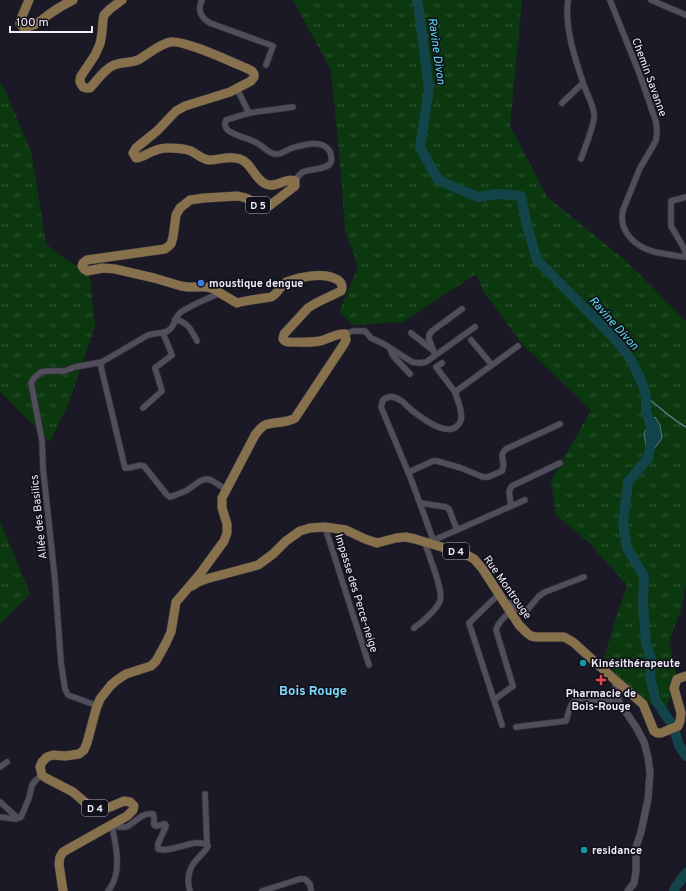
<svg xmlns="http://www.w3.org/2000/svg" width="686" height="891" font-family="Overpass,sans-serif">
  <defs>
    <pattern id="grass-tufts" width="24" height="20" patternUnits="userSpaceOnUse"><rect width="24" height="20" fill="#0c380f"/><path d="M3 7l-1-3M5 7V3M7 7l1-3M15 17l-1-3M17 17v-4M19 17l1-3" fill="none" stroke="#305533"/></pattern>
  </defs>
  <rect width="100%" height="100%" fill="#1b1925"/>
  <path fill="url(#grass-tufts)" d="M293,0H522L510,126L547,197L626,261L686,321V585L681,610L669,641L677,679L664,715L637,692L619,679L604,659L616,618L627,585L598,553L595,548L556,515L551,481L591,410L522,344L484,292L476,274L403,322L353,325L339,312L358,267L345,230L341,173L331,70Z
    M0,82L7,95L31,151L46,244L90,277L95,326L68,405L50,442L0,391Z
    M0,521L30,594L0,624Z"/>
  <path fill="#124449" stroke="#54767d" d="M655,417L660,425L662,438L648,458L644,433Z"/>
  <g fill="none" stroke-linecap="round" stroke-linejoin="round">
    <path stroke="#54767d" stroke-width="1.5" d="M646,397C659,406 671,419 686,427"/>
    <path stroke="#124449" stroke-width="10" d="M417,0L418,4L429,89L420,147L438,180L478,197L498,194L521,196L526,222L537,260L613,337L631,360L643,385L646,397V412L650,423L652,437L648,458L628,482L623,523L627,548L644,576L643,603L646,644L651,657L650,677L656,701L673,726L679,745L686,756
      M674,891L675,888L686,873"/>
    <g stroke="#34323c" stroke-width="7">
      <path id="minor" d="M202,0C197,10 201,18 210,23L273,46L266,65
        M568,0C564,28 576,62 585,88C588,96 593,105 594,114C596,121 584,150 581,159
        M610,0L640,75L656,122L657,131L656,140L653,146L640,168L623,210C618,231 635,247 655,252C665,254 676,256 686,257
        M651,0L686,15
        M237,89L249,113
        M562,103L583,83
        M293,107L249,113L226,120C224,125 225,128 229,131C236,136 248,138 257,143C263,146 268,153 275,154C281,155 286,150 292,148C303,145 321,139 329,150C331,153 332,159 331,162C328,170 309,169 303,172C299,174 297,178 295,181
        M686,197L671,201V226L681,243L686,253
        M175,319C188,323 191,329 197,341
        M411,333L430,348L433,350
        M345,334L353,331H365L371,338L384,344L412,362L419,363L426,362L475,327
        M471,340L492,365
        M390,348L392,354L394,357L410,374
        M435,355L429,339V335L432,331L462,309
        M102,362L101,367L125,468C132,469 137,464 144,466L167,495L170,497L186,491L200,481L206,479L211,480L227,490
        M442,363L436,367L455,392
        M143,408L162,391L155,368L172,355L163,333
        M409,472L433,461H437L461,468L483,477H488L502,471C507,460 497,457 506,449L560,424
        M420,503L446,507L449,509L457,530L434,540
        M509,507C514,500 505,493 512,486L560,463
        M325,527L369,665
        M457,530L525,500
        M435,545L411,479L381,407L383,400C388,396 394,396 400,400C403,401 405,404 407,406C412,411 418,415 424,419C432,425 450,435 458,425C461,422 462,417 461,414C461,407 457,399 455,392L518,346
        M499,594L469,623L502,725
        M506,603H511L519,610L522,612L528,609L539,596L545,592L584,577
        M414,628C422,622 436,610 440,601C444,591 428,553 424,541
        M494,700L513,686L496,630C498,623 505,616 511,612
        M98,706L68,695L65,689L61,663L55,580L43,468L42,441L31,383L34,378L41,372L47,371H64L75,367L102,362L148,335C155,333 164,334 169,330C175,326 174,317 181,312C193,304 207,299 220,293
        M516,727L566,721C569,712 570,700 580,698L619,702
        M0,767L7,762
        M205,794L207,844
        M0,802L18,818
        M0,817L16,819L21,817L29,798L32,785L36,780L42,775
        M116,823L119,827C121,827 124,827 126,827C135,823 142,812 153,814L154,817V825L156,826L165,824L166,826L158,844V849C170,854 198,836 208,846L207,848C203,854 198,857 194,863C188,870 187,883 190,891
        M108,891C123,873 116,846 112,826
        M262,891L300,879H305L310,884L311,891"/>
    </g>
    <g stroke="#34323c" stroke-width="8">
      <path id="tertiary" d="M615,680L619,702L636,727L644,742L648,757L650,773L648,799L641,832L636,847V871L634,883L628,891"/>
    </g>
    <g stroke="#34323c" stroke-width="10">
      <path id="primary" d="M29,0L20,21V24L23,27C35,28 42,19 51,13C58,8 65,4 73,0
        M192,586L198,582L206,579L258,565L273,554L286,541L300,531L310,528L325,527L346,530L365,539L377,543L396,538L406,537L415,539L465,554L474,559L482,568L519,625L527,633L531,636L536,637H564L573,642L615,680L643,704L654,731L657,733H661L678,726L680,721L681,713L674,688L677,679L686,676
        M63,891L59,864L60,857L63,852L127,816L133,810L134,806L130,802L124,801L110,807L102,808H95L88,805L73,792L46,778L42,775L40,767L42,762L47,757L53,755L65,756L79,754L84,750L87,743L96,709L100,699L111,685L117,680L126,674L151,666L156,661L166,643L171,632L176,602L200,574L224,541L227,533V524L222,508V498L255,435C258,431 261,427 265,425C274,421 286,424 295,418L344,344L346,340L345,334C336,333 329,339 320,341C310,343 299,342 288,342L285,341L283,339L284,334L308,308L316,303L341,291C343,286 342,283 338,280C325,272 306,276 292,280C290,281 288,281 286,282C280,286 278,294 271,297C267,298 262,298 258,299C251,300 244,301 237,303L220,293L214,289L206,287H188L181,286L154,278L115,269L103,268L87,271L84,269L82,266L83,263L87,260L165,249L171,244L173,237L176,215L180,208L190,200L204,198L238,196L246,198L263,207L269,206L295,186V181C285,177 276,189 266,184C254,179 252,163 240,159C228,155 221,160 210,160C203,160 197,154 191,151C184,148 174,148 167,148C160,148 153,151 147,154C143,156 140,158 136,158L133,153L136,148L157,131L176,111L185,106L230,92L251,81L254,77V74L252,71L246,68C231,62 185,40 171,42C161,43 147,55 138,60C131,63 122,62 114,65C104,69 97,81 90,88H86L83,87C80,83 79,81 81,76L95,55L100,44L102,33L103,20L104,15L110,9L122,0"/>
    </g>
    <use href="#minor" stroke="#514e5c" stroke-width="5.5"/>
    <use href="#tertiary" stroke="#514e5c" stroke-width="7"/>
    <use href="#primary" stroke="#87704c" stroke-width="9"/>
  </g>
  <circle fill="#3f7fe0" stroke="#12101b" stroke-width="1.5" cx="201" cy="283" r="4"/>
  <g fill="#0f9aa8" stroke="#12101b" stroke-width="1.5">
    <circle cx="583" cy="663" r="4"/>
    <circle cx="584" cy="850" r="4"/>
  </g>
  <path fill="#e0444e" stroke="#12101b" stroke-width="1.5" d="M599 674h4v4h4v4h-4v4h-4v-4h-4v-4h4z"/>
  <g text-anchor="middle" stroke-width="3.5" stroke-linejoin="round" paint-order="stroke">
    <g fill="#12101b" stroke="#acaab4" stroke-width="1">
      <rect x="246" y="197" width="24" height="16" rx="3"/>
      <rect x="443" y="543" width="26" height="16" rx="3"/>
      <rect x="82" y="800" width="26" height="16" rx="3"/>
    </g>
    <g font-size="10" font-weight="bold" fill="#eeecf5">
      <text x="258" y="209">D 5</text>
      <text x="456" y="555">D 4</text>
      <text x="95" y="812">D 4</text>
    </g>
    <g font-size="11" fill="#eeecf5" stroke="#12101b">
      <text transform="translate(650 77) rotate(70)" y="4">Chemin Savanne</text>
      <text transform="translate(38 517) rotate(-96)" y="4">Allée des Basilics</text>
      <text transform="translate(508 587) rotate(55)" y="4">Rue Montrouge</text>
      <text transform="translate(357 593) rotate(73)" y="4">Impasse des Perce-neige</text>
    </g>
    <g font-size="11" font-weight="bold" fill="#eeecf5" stroke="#12101b" text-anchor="start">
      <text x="209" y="287">moustique dengue</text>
      <text x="591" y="667">Kinésithérapeute</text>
      <text x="601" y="697" text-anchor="middle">Pharmacie de<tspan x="601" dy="13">Bois-Rouge</tspan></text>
      <text x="592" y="854">residance</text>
    </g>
    <g font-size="12" font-style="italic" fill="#58dfed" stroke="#12101b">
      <text transform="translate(437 51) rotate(82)" y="4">Ravine Divon</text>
      <text transform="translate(614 323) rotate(48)" y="4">Ravine Divon</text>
    </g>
    <g font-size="13" font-weight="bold" fill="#7cdbfa" stroke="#12101b">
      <text x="313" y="695">Bois Rouge</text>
    </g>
  </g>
  <path d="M10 26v6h82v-6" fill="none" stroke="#eeecf5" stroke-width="2"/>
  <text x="16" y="26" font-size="12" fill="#eeecf5" stroke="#12101b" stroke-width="3" paint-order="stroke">100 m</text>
</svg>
